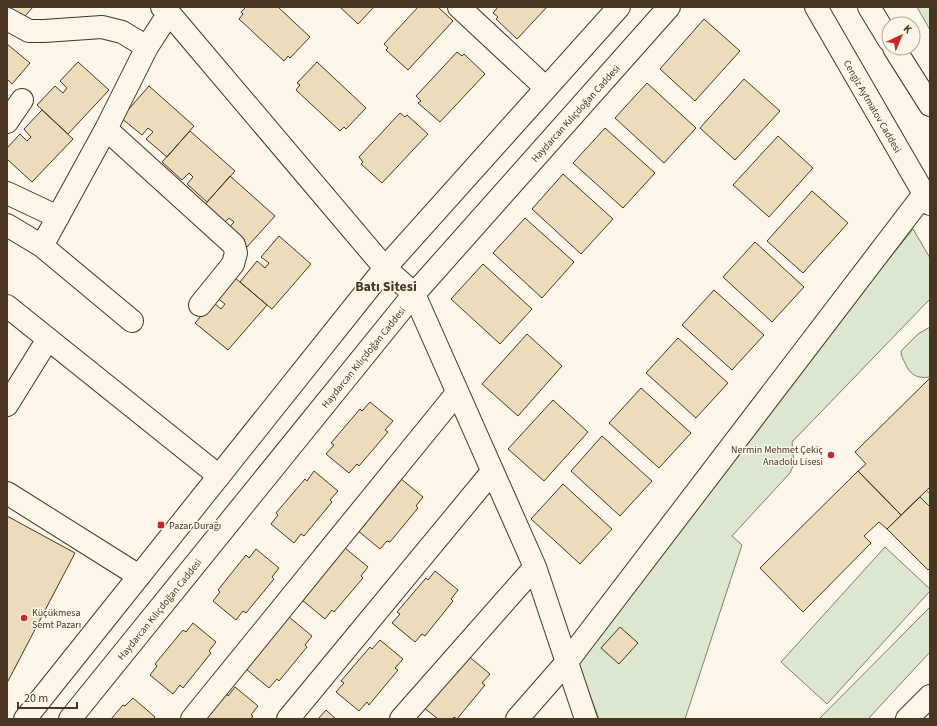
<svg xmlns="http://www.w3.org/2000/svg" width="937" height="726" font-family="'Source Sans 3',sans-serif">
  <rect width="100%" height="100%" fill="#fbf6e9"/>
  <path fill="#dce7d0" stroke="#887966" d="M917,7H930V30Z
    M913,229L930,258V299L792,442L794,464L790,473L732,536L742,545L685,719H599L573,651Z
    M930,327V377C917,379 910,375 905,363C903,359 901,356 901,351L918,334Z
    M926,490L930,494V507L920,497Z
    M885,547L930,589V591L827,704L781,662Z
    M930,607V652L868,719H819Z"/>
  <path fill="#ecdcbc" stroke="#4a3520" d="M7,7H33L19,23L7,13Z
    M246,7H278L310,37L290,58L288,56L284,61L239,19L243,14L241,12Z
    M340,7H374L358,24Z
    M418,7H438L453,21L408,70L386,50L388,48L384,44Z
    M498,7H547L517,39L496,19L498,17L493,13Z
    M704,19L740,51L695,101L660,69Z
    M7,44L30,63L12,84L7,79Z
    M457,52L462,56L464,54L485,74L440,122L418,103L421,101L416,96Z
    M78,62L109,90L68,134L37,105L55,86L63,93L67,88L60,81Z
    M317,62L366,108L346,129L344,127L340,131L296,90L300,85L297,83Z
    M744,79L780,111L735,160L700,128Z
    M647,83L696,128L664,163L615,118Z
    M149,86L194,126L167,157L146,139L153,132L148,128L142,135L121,118Z
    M42,110L73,139L32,182L7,159V148L20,134L27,141L31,137L24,129Z
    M400,113L405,117L407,115L428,134L382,183L361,164L363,162L359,157Z
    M605,128L655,173L623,208L573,163Z
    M190,131L235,171L207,202L187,184L193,177L189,173L182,180L162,162Z
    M778,136L813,168L769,217L733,185Z
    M563,174L613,219L581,254L532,209Z
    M230,176L275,216L247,247L227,230L234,222L229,218L222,225L202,208Z
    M812,191L848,223L803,273L767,241Z
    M525,218L574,262L542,298L493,253Z
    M279,236L311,264L272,309L240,282L257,261L265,268L269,263L261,257Z
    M755,242L804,287L772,322L723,277Z
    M483,264L532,309L500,344L451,299Z
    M234,277L267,305L228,350L195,323L213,302L221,309L225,304L217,298Z
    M714,290L764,335L732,370L682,325Z
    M527,334L562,366L518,416L482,384Z
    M678,338L728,383L696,418L646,373Z
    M930,378V487L901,515L858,471L866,464L855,452Z
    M641,388L691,433L659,468L609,423Z
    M553,400L588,432L544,481L508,449Z
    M370,402L393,421L385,430L388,432L359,466L357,464L349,473L326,454L334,445L331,443L360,409L362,411Z
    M602,436L652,481L620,516L571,471Z
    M314,471L338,491L330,500L332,502L304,536L301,534L294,543L271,524L278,515L276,513L305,479L307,481Z
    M858,471L901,515L887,529L879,522L864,536L871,543L803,612L760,568Z
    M400,478L423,497L416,506L418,508L390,542L387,541L380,549L357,530Z
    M563,484L612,529L580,564L531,519Z
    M920,497L930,507V568L928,570L887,529Z
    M7,516L75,553L7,683Z
    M345,548L368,567L361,576L363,578L334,612L332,610L325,619L302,600Z
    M256,549L279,568L272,577L274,579L246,613L243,611L236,620L213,601L220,592L218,590L246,555L249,558Z
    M435,571L458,590L451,599L453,601L425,636L422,634L415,642L392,623L400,614L397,612L426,578L428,580Z
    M289,617L312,636L305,645L307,647L279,681L277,679L269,688L246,669L280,624L282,626Z
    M193,623L216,642L209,651L211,653L183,688L180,685L173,694L150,675L157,666L155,664L183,630L186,632Z
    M620,627L638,643L619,664L601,648Z
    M380,640L403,659L395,668L398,670L369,705L367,702L359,711L336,692L344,683L341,681L370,647L372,649Z
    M467,655L490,674L482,683L485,685L457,719L454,717L452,719H438L423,707Z
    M235,687L258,706L251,715L253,716L251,719H204L226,693L228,696Z
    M133,698L155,717L153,719H111L123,705L125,706Z
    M326,710L336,719H318Z"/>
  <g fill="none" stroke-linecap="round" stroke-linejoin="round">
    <g stroke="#4a3520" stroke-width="24">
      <path id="minor" d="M162,7L169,13L385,268
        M459,7L546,88
        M7,19L29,31H44L102,27L122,32L147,47
        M7,122L22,100
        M106,129L234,245L236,253L233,264L200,305
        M7,193L58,217
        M7,225L42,246L132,321
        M42,246L106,129L147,47L169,13
        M414,294L535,567L586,719
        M7,306L219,476
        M7,405L48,339
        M7,493L139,576
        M192,719L457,393
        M288,719L492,472
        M401,719L535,567
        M517,719L566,663L924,194
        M907,719L930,696"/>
    </g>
    <g stroke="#4a3520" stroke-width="24">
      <path id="major" d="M816,7L930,204
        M869,7L889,40
        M894,48L930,105
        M385,268L414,294
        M25,719L385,268L619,7
        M70,719L414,294L669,7"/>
    </g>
    <use href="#minor" stroke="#fbf6e9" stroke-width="22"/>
    <use href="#major" stroke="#fbf6e9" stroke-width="22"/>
  </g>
  <g fill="#c62828" stroke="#fbf6e9" stroke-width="1.5">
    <circle cx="831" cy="455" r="4"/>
    <rect x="157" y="521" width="8" height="8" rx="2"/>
    <circle cx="24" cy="618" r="4"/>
  </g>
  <g text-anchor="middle" stroke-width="3" stroke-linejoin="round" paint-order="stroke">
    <g font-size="10" fill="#4a3520" stroke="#fbf6e9">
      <text transform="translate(873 106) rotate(60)" y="4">Cengiz Aytmatov Caddesi</text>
      <text transform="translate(575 113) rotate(-48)" y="4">Haydarcan Kılıçdoğan Caddesi</text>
      <text transform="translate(363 357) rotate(-51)" y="4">Haydarcan Kılıçdoğan Caddesi</text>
      <text transform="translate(159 609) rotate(-51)" y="4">Haydarcan Kılıçdoğan Caddesi</text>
    </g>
    <g font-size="10" fill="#4a3520" stroke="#fbf6e9" text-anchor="start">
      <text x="823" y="453" text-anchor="end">Nermin Mehmet Çekiç<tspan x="823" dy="12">Anadolu Lisesi</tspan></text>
      <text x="169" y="529">Pazar Durağı</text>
      <text x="32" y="616">Küçükmesa<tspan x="32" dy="12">Semt Pazarı</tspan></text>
    </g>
    <g font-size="14" font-weight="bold" fill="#4a3520" stroke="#fbf6e9">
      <text x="386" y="291">Batı Sitesi</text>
    </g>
  </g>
  <rect width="937" height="726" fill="none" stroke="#4a3520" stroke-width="16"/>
  <g transform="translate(901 36) rotate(44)"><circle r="19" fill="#fbf6e9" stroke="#b4a999"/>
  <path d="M0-3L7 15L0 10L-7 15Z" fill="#c62828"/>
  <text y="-6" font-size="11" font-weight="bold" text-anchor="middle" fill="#4a3520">K</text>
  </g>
  <path d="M18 702v6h59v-6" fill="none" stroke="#4a3520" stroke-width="2"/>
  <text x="24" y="702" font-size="12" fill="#4a3520" stroke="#fbf6e9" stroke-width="3" paint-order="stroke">20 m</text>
</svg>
